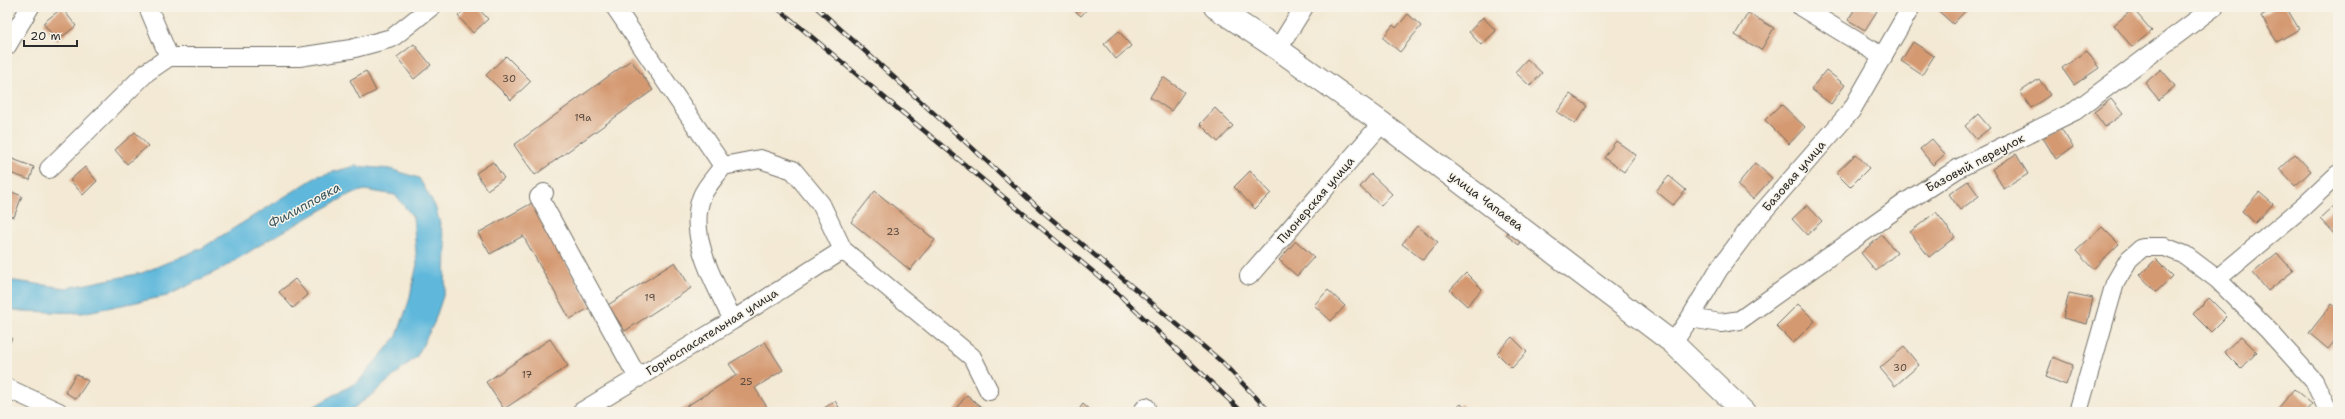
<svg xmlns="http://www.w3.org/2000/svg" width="2345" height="419" font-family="'Shantell Sans',sans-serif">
  <rect width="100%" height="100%" fill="#f7f3e8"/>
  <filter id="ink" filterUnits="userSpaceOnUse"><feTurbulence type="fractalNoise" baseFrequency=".025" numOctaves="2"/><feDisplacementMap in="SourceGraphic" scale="8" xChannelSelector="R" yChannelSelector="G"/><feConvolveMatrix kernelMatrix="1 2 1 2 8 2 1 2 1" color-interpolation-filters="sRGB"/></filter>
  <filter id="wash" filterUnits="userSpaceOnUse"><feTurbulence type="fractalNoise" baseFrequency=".012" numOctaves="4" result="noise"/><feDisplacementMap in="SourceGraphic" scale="16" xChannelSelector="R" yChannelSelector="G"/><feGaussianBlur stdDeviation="0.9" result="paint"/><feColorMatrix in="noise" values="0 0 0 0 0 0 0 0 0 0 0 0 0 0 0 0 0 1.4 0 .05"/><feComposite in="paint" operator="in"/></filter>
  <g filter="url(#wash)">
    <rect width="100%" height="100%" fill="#f3e9d4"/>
    <path fill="#5eb8db" stroke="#447283" d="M355,166L390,169L419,178L435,206L446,245L445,290L434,323L417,356L373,394L348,412H304L359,381L397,336L409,301L417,264L413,217L395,195L365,190L350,194L265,242L221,269L167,296L82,313L21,311L7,309V280L66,288L142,273L202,248L318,176Z"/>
    <g id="blocks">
      <path fill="#d49971" d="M467,7H477L488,19L473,33L458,16Z
        M1070,7H1089L1081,16Z
        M1856,7H1870L1877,11L1865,30L1848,20Z
        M1934,7H1969L1953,24Z
        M2275,7H2286L2299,29L2277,42L2261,16Z
        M62,8L76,26L57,41L43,23Z
        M2133,9L2152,31L2132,47L2114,25Z
        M1748,13L1774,28L1761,50L1735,35Z
        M1408,14L1421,26L1400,52L1383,38L1393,25L1396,28Z
        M1483,17L1496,31L1481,45L1469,32Z
        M1119,31L1131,46L1116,59L1104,44Z
        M1913,42L1934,56L1922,75L1901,61Z
        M414,44L431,65L414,79L397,57Z
        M2087,51L2099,68L2074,85L2062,68Z
        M506,56L531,81L511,100L486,75Z
        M1527,59L1542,73L1530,86L1515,72Z
        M631,60L653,90L535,175L514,145Z
        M2161,69L2175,86L2159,100L2145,83Z
        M1826,70L1845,85L1831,104L1811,89Z
        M366,71L376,91L360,99L350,80Z
        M1163,77L1184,92L1171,111L1150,97Z
        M2039,79L2050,95L2031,108L2020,92Z
        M1570,94L1587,106L1575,124L1557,112Z
        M2111,99L2123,114L2105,127L2094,112Z
        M1781,104L1805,127L1789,144L1765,120Z
        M1215,108L1233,126L1218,142L1200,124Z
        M1978,114L1990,128L1976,139L1965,126Z
        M2060,127L2073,147L2056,159L2043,138Z
        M135,132L148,146L127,164L115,150Z
        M1932,139L1945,154L1933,165L1920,149Z
        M1616,141L1636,155L1624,172L1604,158Z
        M1856,154L1869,168L1850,187L1836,173Z
        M2016,154L2028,174L2004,189L1992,169Z
        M2295,154L2311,171L2295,186L2279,169Z
        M7,157L34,167L30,180L7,172Z
        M493,162L504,178L487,190L476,173Z
        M1755,163L1772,178L1753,199L1737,185Z
        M85,167L97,181L83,195L70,180Z
        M1250,171L1271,193L1255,209L1234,187Z
        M1371,174L1392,194L1381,206L1360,187Z
        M1669,176L1686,190L1673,205L1656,191Z
        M1968,181L1979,196L1960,210L1949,194Z
        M7,190L22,196L14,217L7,215Z
        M875,191L935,240L910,270L851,222Z
        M2259,192L2273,204L2255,223L2242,211Z
        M532,203L591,307L570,319L523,236L490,254L478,233Z
        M1807,205L1822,221L1807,235L1792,219Z
        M2334,206L2338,210V232L2335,235L2320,219Z
        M1936,212L1955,237L1929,257L1910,232Z
        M1515,224L1522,241L1519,245L1506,235Z
        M1417,226L1438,242L1423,260L1402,244Z
        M2102,227L2119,244L2093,269L2076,251Z
        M1882,235L1897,253L1876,271L1861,253Z
        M1296,241L1314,257L1297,276L1279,260Z
        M2277,253L2293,271L2268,291L2253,273Z
        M2156,259L2173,276L2156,292L2140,275Z
        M675,262L691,288L625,331L608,305Z
        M1466,273L1482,289L1467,306L1450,290Z
        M295,279L308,295L293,308L279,292Z
        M1328,290L1345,306L1331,321L1314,305Z
        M2069,293L2093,298L2087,324L2063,318Z
        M2209,298L2227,316L2211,332L2193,314Z
        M1798,304L1815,321L1793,343L1776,326Z
        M2332,304L2338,309V337L2328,349L2309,333Z
        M7,336L12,338L7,348Z
        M2241,336L2257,352L2241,369L2224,352Z
        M1512,337L1527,352L1512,368L1497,353Z
        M550,339L568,366L504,409L486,382Z
        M765,342L783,370L755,388L770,412H677L737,375L729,364Z
        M1904,347L1919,365L1895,386L1880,368Z
        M2053,357L2073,365L2066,385L2046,377Z
        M76,374L88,381L76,399L65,392Z
        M2294,389L2312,404L2305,412H2280L2277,410Z
        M967,395L987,412H953Z
        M835,401L842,412H818Z
        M1083,404L1092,412H1077Z
        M1461,404L1468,412H1452Z"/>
    </g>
  </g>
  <g filter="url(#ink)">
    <use href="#blocks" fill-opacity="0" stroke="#716e66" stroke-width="1"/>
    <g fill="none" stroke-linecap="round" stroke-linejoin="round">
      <g stroke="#716e66" stroke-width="20">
        <path id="minor" d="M148,7L169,57
          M615,7L723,166
          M1801,7L1883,57
          M7,46L30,7
          M1278,49L1304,7
          M49,169L147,72L169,57H299L351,49L392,38L431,7
          M544,193L539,197L638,378
          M1249,276L1382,123
          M2217,279L2304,206L2338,174
          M1690,318L1721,323L1740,320L1906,202L1959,168L2075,111L2214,7
          M733,320C716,286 686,235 702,196C706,186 717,175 723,166L760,159L793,170L821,204L843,250L972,357L989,391
          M1673,343L1690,318L1719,269L1754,222L1851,111L1911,7
          M7,388L59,412
          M581,412L733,320L843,250
          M1142,412L1146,407
          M2078,412L2115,283L2129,259L2143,247H2165L2185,255L2217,279L2269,331L2314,381L2329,412"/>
      </g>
      <g stroke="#716e66" stroke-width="24">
        <path id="tertiary" d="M1215,7L1278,49L1382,123L1673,343L1744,412"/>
      </g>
      <use href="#minor" stroke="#fff" stroke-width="18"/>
      <use href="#tertiary" stroke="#fff" stroke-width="22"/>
      <g stroke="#2b2b2b" stroke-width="4.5">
        <path id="rail" d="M776,7L1109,285L1242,412
          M816,7L1042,211L1222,362L1270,412"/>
      </g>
      <use href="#rail" stroke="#f7f3e8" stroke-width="3" stroke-dasharray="9" stroke-linecap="butt"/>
    </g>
  </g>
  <g text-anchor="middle" stroke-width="3" stroke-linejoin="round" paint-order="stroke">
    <g font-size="10" fill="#55463c">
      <text x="509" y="82">30</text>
      <text x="583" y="121">19а</text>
      <text x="893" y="235">23</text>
      <text x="650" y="301">19</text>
      <text x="1900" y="371">30</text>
      <text x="527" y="378">17</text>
      <text x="746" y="385">25</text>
    </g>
    <g font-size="12" fill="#2b2b2b" stroke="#f7f3e8">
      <text transform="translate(1975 163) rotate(-28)" y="4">Базовый переулок</text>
      <text transform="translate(1794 176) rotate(-49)" y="4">Базовая улица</text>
      <text transform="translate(1316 200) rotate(-49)" y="4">Пионерская улица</text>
      <text transform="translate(1486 201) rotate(37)" y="4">улица Чапаева</text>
      <text transform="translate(712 332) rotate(-32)" y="4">Горноспасательная улица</text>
    </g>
    <g font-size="13" font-style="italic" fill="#3a5560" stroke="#f7f3e8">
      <text transform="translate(304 205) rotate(-29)" y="5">Филипповка</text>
    </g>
  </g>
  <rect width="2345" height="419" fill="none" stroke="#f7f3e8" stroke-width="24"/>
  <path d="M24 40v6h53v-6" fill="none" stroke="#2b2b2b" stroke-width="2"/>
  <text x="30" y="40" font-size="12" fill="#2b2b2b" stroke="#f7f3e8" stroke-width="3" paint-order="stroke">20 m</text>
</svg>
